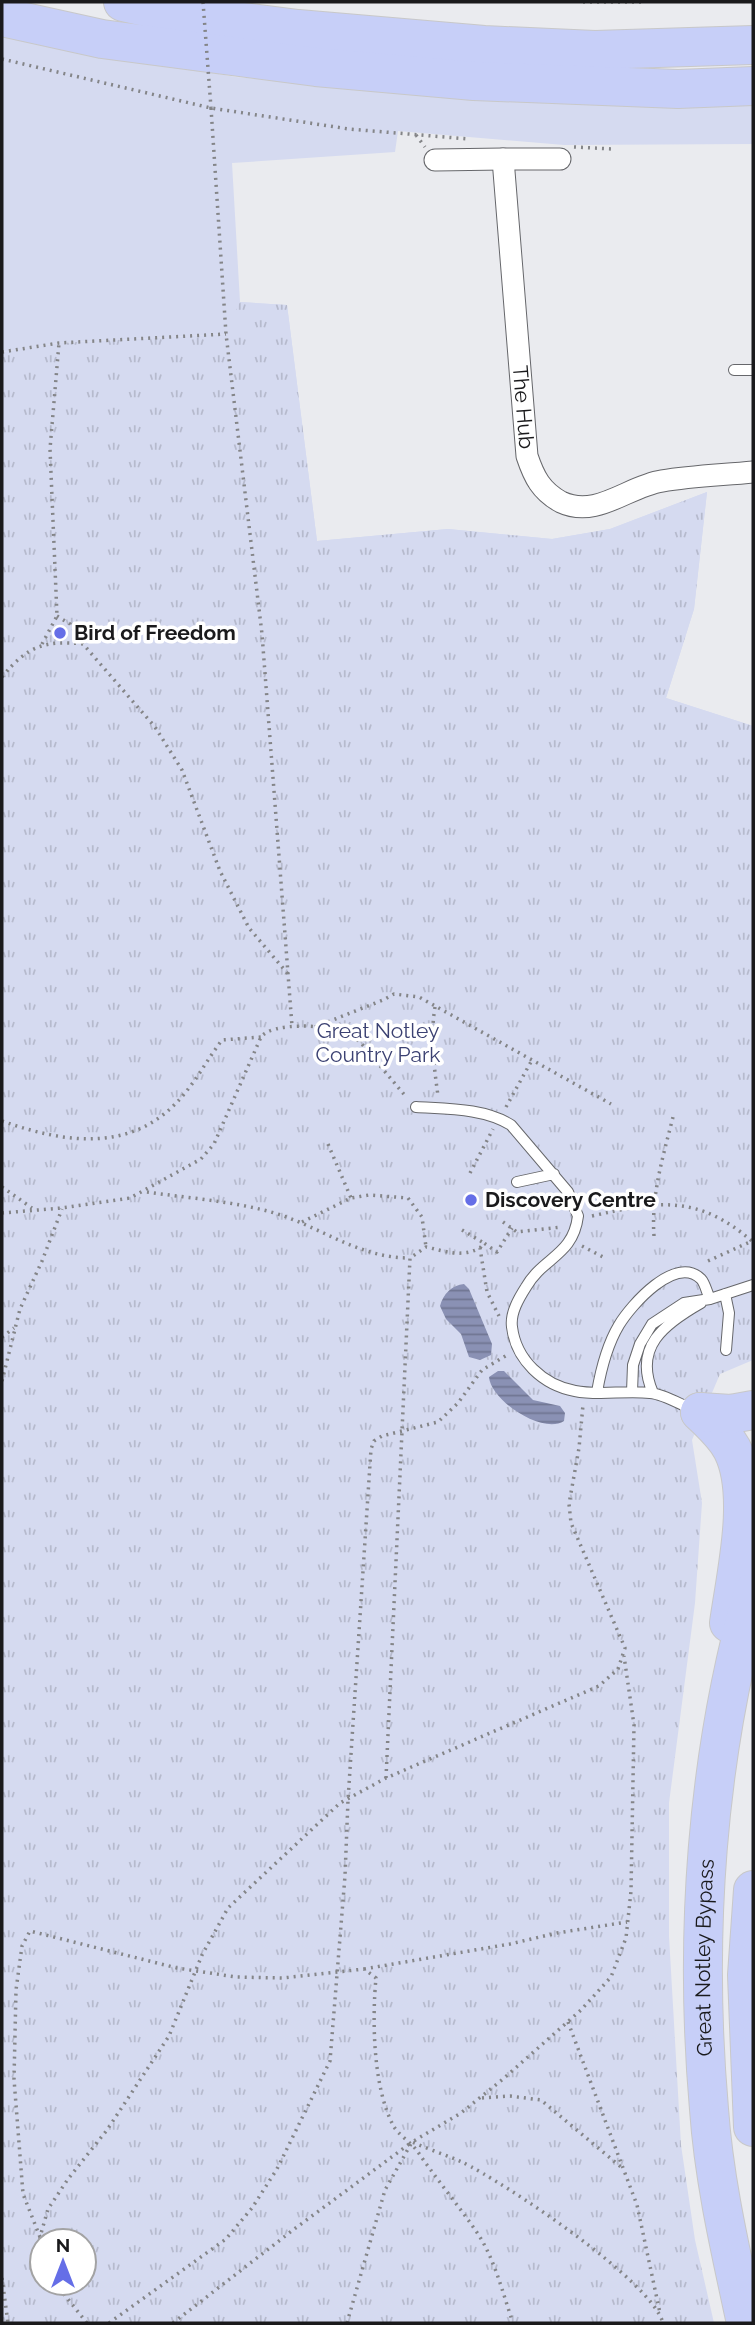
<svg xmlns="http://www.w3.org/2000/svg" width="755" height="2325" font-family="Raleway,sans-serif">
  <defs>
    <pattern id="park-tufts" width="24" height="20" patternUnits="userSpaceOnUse" patternTransform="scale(1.75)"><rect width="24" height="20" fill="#d5daf0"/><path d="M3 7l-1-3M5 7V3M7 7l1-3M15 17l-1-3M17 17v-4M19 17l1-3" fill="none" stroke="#b6bacd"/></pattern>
    <pattern id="water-rules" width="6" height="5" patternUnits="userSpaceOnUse" patternTransform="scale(1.75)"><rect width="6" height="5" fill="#8a91b4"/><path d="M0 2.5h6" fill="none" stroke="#707692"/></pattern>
  </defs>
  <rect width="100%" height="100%" fill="#eaebef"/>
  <path fill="#d5daf0" d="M2,24L166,65L236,77L556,104L753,101V144L564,145L398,131L395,152L232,163L240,302L287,305L317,541L448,529L552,539L610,529L707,492L694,609L666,698L753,726L563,1129L226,334L59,343L2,352Z"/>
  <path fill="url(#park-tufts)" fill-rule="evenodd" d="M240,302L287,305L317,541L448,529L552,539L610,529L707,492L694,609L666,698L753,726V1360L720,1374L692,1440L702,1503L695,1603L669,1803V1936L681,2145L695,2240L714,2323H2V352L59,343L225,334ZM42,2241H84V2283H42Z"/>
  <path fill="url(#water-rules)" d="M464,1284L469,1289L492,1344L491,1355L480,1360L469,1357L461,1334L446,1319L440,1306C443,1294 452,1285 464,1284Z
    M498,1371H504L533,1400L560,1406L565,1413L564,1421C543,1435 491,1401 489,1377Z"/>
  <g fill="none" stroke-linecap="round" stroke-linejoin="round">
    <g stroke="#66676b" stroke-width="12">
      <path id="lane" d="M734,370H753
        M416,1107C447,1109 484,1108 511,1125L568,1192L578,1216C573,1256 543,1257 526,1287C519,1298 510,1313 512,1327C516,1360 543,1385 575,1391C599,1396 625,1390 650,1393C664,1394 681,1405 694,1410
        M517,1182L554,1174
        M725,1294L729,1313L726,1350
        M597,1392C601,1369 607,1345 619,1325C631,1305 676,1254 701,1279C705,1283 707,1293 710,1299
        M632,1392L633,1365L640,1344L652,1324L684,1303L710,1299L753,1285
        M653,1393C633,1347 664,1324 701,1303"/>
    </g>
    <g stroke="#66676b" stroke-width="23">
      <g id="street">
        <path id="s1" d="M560,159H503L527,456C534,477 541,491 561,502C597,519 628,486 662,481C692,476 723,475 753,472"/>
        <path d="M435,160L503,159"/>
      </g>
    </g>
    <g stroke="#c8c8c9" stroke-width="40">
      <g id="highway">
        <path d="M123,2L172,13L298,29L484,45L595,50L753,45"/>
        <path d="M2,17L102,39L316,67L474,81L678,89L753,86"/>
        <path d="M700,1412C712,1424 724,1434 732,1449C755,1494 736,1573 729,1623"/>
        <path d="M700,1412L731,1414L753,1410"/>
        <path d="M753,1890L747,1975L753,2127"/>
        <path id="s2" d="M746,2323C731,2253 714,2181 709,2109C694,1937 706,1759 753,1592"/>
      </g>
    </g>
    <path stroke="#848588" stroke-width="3.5" stroke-dasharray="2 5" stroke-linecap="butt" d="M583,2H646
      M2,59L211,108L349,129L468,139
      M211,108L226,334L262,634L292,1026
      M416,135L425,147
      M574,147L612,149
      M2,352L59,343L226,334
      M57,616L70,624L83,644
      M42,644L57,616L50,449L59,343
      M2,677C27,646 45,640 83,644L155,727L182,770L220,871L249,928L288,974
      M435,1007C430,1037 434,1066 438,1096
      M315,1027L383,1000L394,994L419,997L611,1104
      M506,1107L532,1060
      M2,1121C67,1144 136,1154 185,1093C199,1076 209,1057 222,1040L261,1037
      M328,1144L351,1198
      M470,1173L493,1129
      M2,1187L32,1208
      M147,1192C188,1198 231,1201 271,1212C318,1225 358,1258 409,1258
      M2,1213L62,1208L130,1198L201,1159L214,1144L261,1037C273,1022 323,1025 342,1031C349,1033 355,1038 361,1043L407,1098
      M592,1216C658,1201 698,1194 753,1242
      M302,1222L351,1198L369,1195L408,1198L422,1217L426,1247
      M503,1222L517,1232L561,1227
      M462,1230L484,1243
      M654,1236C651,1195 663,1157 673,1117
      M582,1246L603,1257
      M480,1248L484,1243L497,1252L512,1228
      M708,1261L752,1241
      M2,1337L14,1328
      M2,1381L20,1309L42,1261L62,1209
      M386,1778L410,1258L426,1247C445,1251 461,1258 480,1248L487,1292L499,1316
      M364,1969L510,1944L557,1933L627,1922
      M568,2022L637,2205L660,2313
      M482,2098L510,2096L541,2100L621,2167
      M40,2237L23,2194L14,2079L16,1990L22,1946L30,1931L177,1968L236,1977L283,1978L364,1969L376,1978C372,2020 373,2087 393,2125C398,2135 411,2142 418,2152C437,2180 459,2206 478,2234C495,2260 503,2294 513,2323
      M42,2260L40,2237L48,2209L68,2179L107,2130L169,2036L202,1955L228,1908L340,1803L386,1778L599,1686L618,1669L625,1648L571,1523L569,1504L579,1448L583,1405
      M2,2278L8,2323
      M55,2283L87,2323
      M109,2323L226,2239L252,2208L277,2169L330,2061L345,1876L348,1800L371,1449L374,1441L382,1436L438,1422L458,1403L482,1370L507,1355
      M173,2323L293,2230L412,2142C428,2149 446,2155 462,2162C505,2183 651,2280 663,2323
      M347,2323L385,2190L412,2142L461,2113L503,2079L581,2010L611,1977L626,1938L631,1891L634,1725L624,1656"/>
    <use href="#lane" stroke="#fff" stroke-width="10"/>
    <use href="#street" stroke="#fff" stroke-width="21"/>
    <use href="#highway" stroke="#c7cff8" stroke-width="38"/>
    <path stroke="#848588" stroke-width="3.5" stroke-dasharray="2 5" stroke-linecap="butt" d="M203,2L211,108"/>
  </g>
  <g fill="#656ee7" stroke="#fff" stroke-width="2.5">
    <circle cx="60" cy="633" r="7"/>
    <circle cx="471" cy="1200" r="7"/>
  </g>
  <g text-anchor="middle" stroke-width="7" stroke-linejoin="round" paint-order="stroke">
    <g font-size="21" fill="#1a1a1c" stroke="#fff">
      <text dy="7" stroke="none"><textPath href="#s1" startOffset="306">The Hub</textPath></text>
      <text dy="7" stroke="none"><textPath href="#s2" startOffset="369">Great Notley Bypass</textPath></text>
    </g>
    <g font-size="21" font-weight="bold" fill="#1a1a1c" stroke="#fff" text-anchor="start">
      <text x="74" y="640">Bird of Freedom</text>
      <text x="485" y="1207">Discovery Centre</text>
    </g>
    <g font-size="21" fill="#3b4172" stroke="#fff">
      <text x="378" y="1038">Great Notley<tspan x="378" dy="24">Country Park</tspan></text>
    </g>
  </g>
  <rect width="755" height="2325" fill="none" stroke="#1a1a1c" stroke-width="7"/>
  <g transform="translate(63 2262)"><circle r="33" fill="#ffffff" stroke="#a3a3a4" stroke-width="2"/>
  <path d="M0-5L12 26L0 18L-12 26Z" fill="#656ee7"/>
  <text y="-10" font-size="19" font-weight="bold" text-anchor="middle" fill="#1a1a1c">N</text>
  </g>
</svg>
